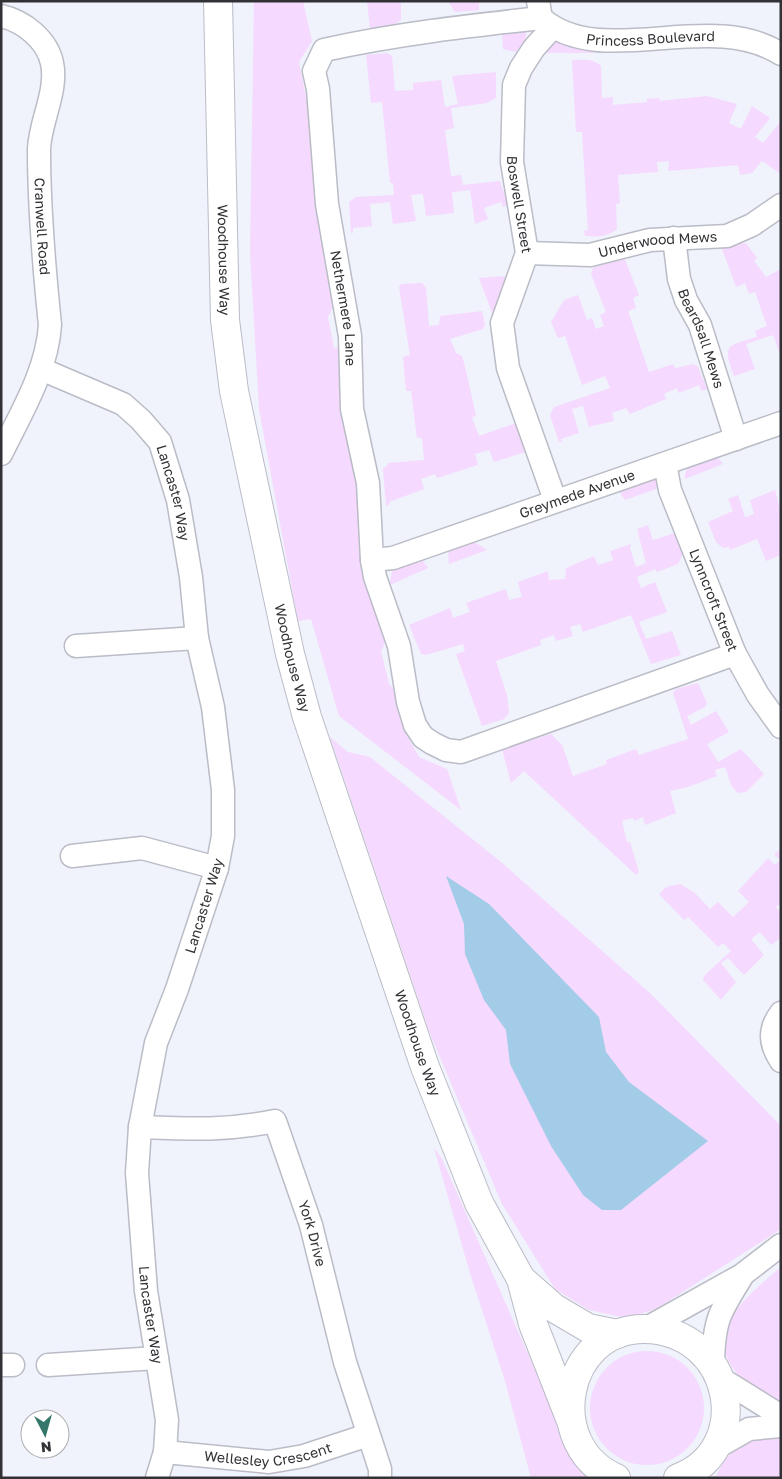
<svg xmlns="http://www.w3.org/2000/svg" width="782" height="1479" font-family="'Golos Text',sans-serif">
  <rect width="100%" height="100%" fill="#f0f2fc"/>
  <path fill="#f5d9fe" d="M254,1H303L312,41L299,62L316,147L318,220L333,307L328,317L334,348L341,347V398L349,451L358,485L369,593L385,643L381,651L389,684L397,692L404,730L419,757L447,769L461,810L339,716L311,619L298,621L259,409L250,253Z
    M367,1H401V20L388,28L370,29Z
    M448,1H479V10L455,12Z
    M502,28H524C530,38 522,44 516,52L503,49Z
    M557,38L597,49V53H537Z
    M387,53L392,56L395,91L413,90V83L441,80L445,107L458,104L452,76L496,72V98L487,103L451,108L454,128L445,130L451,176L461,175L463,185L500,181L508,205L503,207L501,202L484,208L488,219L475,224L470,190L452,192L454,213L426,216L423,194L411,195L416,221L393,224L390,202L370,204L372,226L353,228V233H351L349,202L356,197L394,195L393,183H390L382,102L371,103L366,55Z
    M572,60C582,60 593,58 601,66L602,98L613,97V105L647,102V99L659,98L660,101L707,96L737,104L729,123L741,129L752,106L770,118L755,137L763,143L781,121V174L762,161L752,173L740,175L738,165L668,171L669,161L657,162L658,172L618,175L620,203L616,204L617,229C608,237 596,237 585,236L584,231L588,230L582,132H576Z
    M746,243L757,258L754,261L766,277L781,269V357L773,335L746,344L755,369L734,376C722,344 727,346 757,337L755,331L767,326L755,292L749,294L745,283L736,287L721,246Z
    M624,257L639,295L633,298L636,308L628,311L649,372L673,364L675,368L694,364L698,367L707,389L702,391L699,385L679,393L677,388L664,394L666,399L630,414L626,408L612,413L614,421L592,426L589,427L583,406L572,409L579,433L561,439L562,442H559L550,415L554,407L610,388L605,376L582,385L565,336L558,338L551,322L564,300L578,295L587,320L592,318L596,329L604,326L600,315L606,312L591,274L593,268Z
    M505,276L497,317L493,315L479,278Z
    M422,283L426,288L429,326L439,325L440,316L482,311L485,324L483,329L450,339L456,353L462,356C468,376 471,395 476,415L472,418L479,436L516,423L521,427L529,451L494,462L489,450L475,454L478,465L437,478L435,474L421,479L424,489L389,502L390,504L386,506L383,469L389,463L424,460L422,438H417L411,391H406L403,357L410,355L399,287L401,284Z
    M711,457L718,458L723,464L685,479V474L689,465Z
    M651,479L656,480L664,486L625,500L620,493L621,490Z
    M775,490L781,513V555L766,561L757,539L730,550L729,547L723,548L716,542L708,522L733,511L728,499L738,495L745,517L754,514L750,500Z
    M648,525L653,540L678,532L684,551L678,564L657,572L655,569L637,577L641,588L655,582L667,612L639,622L646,639L672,631L681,655L651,664L631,615L583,632L580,624L570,627L573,636L556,641L554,635L540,640L541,645L496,661L507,695L509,713L504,719L482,726L456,654L465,651L463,644L426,655L421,654L409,625L450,608L453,618L470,612L466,603L506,589L509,600L522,597L518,582L548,571L549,580L565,579L566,568L594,556L598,565L613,560L610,551L631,544L630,548L636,567L646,563L637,529Z
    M460,542L476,543L487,550L449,564L448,549Z
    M423,561L428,568L390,585L392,571L399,565Z
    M698,683L707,703L705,707L687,716L691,725L716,711L729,732L707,744L718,762L741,749L764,774L746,792L738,793L732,787L725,767L715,770L717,776L688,787L670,791L676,813L645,825L643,817L634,821L633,818L622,821L627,842H630L639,872L636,875L524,771L511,783L502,749L551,734L562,745L573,776L607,764L606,760L636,749L639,755L688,739L673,693L676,689Z
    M330,737L348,752L370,757L501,862L651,994L781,1126V1229L656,1309L627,1318L589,1310L555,1289L502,1204L429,1031Z
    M781,849V903L776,907L781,913V938L771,945L760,932L751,939L764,955L744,975L728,958L721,963L736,982L721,1000L703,980L704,976L731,951L723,943L718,947L688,917L684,920L659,894L666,887L680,884L695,893L710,909L718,902L733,917L749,902L738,891L768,858L775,865L780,860L774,854Z
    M434,1148L442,1159L557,1420L564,1443L586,1478H531L505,1381L470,1273Z
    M781,1267V1402C751,1392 709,1359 728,1323C737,1304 764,1281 781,1267Z
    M590 1408a57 57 0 1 1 114 0a57 57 0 1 1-114 0Z
    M781,1436V1478H716C727,1447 750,1437 781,1436Z"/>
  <path fill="#a3cce8" d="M446,876L489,904L599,1017L606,1052L629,1082L708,1141L621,1210H602L583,1195L551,1146L510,1064L506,1030L484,1000L465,954L464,924Z"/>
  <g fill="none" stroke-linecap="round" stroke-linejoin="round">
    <g stroke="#babcc6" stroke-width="25">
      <g id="minor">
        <path id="s1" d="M538,1L541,18C601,71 709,8 781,54"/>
        <path id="s2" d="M1,16C23,21 47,39 52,63C58,91 40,121 39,149C39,206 44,267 50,325C47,371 21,413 1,454"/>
        <path id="s3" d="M541,18C468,26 396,34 324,50L314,71L318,89L327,204L350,336L352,409L368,483L372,560L375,577L399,646L408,702L415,725L423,737L432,743L446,750L461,752L735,654"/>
        <path id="s4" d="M552,28L534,48L521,68L514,85L512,162L527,253L502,323L508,368L555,500"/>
        <path id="s5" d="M674,238L679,279L686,300L700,325L736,439"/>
        <path id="s6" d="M527,253L590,255L650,240L727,236L752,225L781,205"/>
        <path id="s7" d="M41,369L123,404L141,420L160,442L178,500L191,577L197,638L213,707L223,790V836L217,868L177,989L156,1043L140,1127L137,1173L146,1291L167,1420L165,1452L157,1478"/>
        <path id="s8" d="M665,464L670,490L735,654L758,695L781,727"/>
        <path id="s9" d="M372,560L393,558L781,423"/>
        <path d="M76,646L197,638"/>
        <path d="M72,856L142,848L217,868"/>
        <path d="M781,1013C768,1030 770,1044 781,1061"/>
        <path id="s10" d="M140,1127C189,1129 226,1131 275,1121L311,1225L345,1362L380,1469V1478"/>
        <path d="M645,1329L742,1275L781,1245"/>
        <path d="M713,1362C714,1321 719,1313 741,1278"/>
        <path d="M1,1365H13"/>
        <path d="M48,1365L157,1358"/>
        <path d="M720,1378L781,1416"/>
        <path d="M714,1449L749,1429L781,1426"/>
        <path id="s11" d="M165,1452L269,1462L304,1456L368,1435"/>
      </g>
    </g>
    <g stroke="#babcc6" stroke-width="30">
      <g id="major">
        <path id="s12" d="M218,1L225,320L234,391L290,654L307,717L425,1067L479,1203L521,1279L533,1324L571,1421"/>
        <path d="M521,1279L554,1308L588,1328L617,1334"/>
        <path d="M616,1478C542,1446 563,1329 644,1329C734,1330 756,1449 678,1478"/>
      </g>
    </g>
    <use href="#minor" stroke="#fff" stroke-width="22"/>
    <use href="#major" stroke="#fff" stroke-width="28"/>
  </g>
  <g text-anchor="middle" stroke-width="4.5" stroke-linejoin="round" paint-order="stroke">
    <g font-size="14" fill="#323236" stroke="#fff">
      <text dy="5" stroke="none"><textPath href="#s1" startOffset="132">Princess Boulevard</textPath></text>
      <text dy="5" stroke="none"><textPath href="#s4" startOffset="189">Boswell Street</textPath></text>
      <text dy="5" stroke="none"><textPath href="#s2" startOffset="238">Cranwell Road</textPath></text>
      <text dy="5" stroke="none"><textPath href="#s6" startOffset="132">Underwood Mews</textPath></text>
      <text dy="5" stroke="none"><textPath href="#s12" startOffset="259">Woodhouse Way</textPath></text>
      <text dy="5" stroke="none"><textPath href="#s3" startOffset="482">Nethermere Lane</textPath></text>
      <text dy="5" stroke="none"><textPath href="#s5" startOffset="105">Beardsall Mews</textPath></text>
      <text dy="5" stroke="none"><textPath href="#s7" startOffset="195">Lancaster Way</textPath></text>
      <text dy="5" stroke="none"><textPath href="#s9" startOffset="216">Greymede Avenue</textPath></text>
      <text dy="5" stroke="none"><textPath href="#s8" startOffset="145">Lynncroft Street</textPath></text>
      <text dy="5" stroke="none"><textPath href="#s12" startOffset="664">Woodhouse Way</textPath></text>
      <text transform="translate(204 906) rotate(-73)" y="5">Lancaster Way</text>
      <text dy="5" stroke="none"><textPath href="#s12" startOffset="1069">Woodhouse Way</textPath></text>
      <text dy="5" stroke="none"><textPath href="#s10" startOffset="254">York Drive</textPath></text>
      <text dy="5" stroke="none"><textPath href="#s7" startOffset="1035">Lancaster Way</textPath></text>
      <text dy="5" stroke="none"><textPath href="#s11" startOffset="104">Wellesley Crescent</textPath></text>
    </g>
  </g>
  <rect width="782" height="1479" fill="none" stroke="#323236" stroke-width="5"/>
  <g transform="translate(45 1434) rotate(174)"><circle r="24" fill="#ffffff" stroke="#adadaf"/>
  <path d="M0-4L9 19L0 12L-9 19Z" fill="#34776a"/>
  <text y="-8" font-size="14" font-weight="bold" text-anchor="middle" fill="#323236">N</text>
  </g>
</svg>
